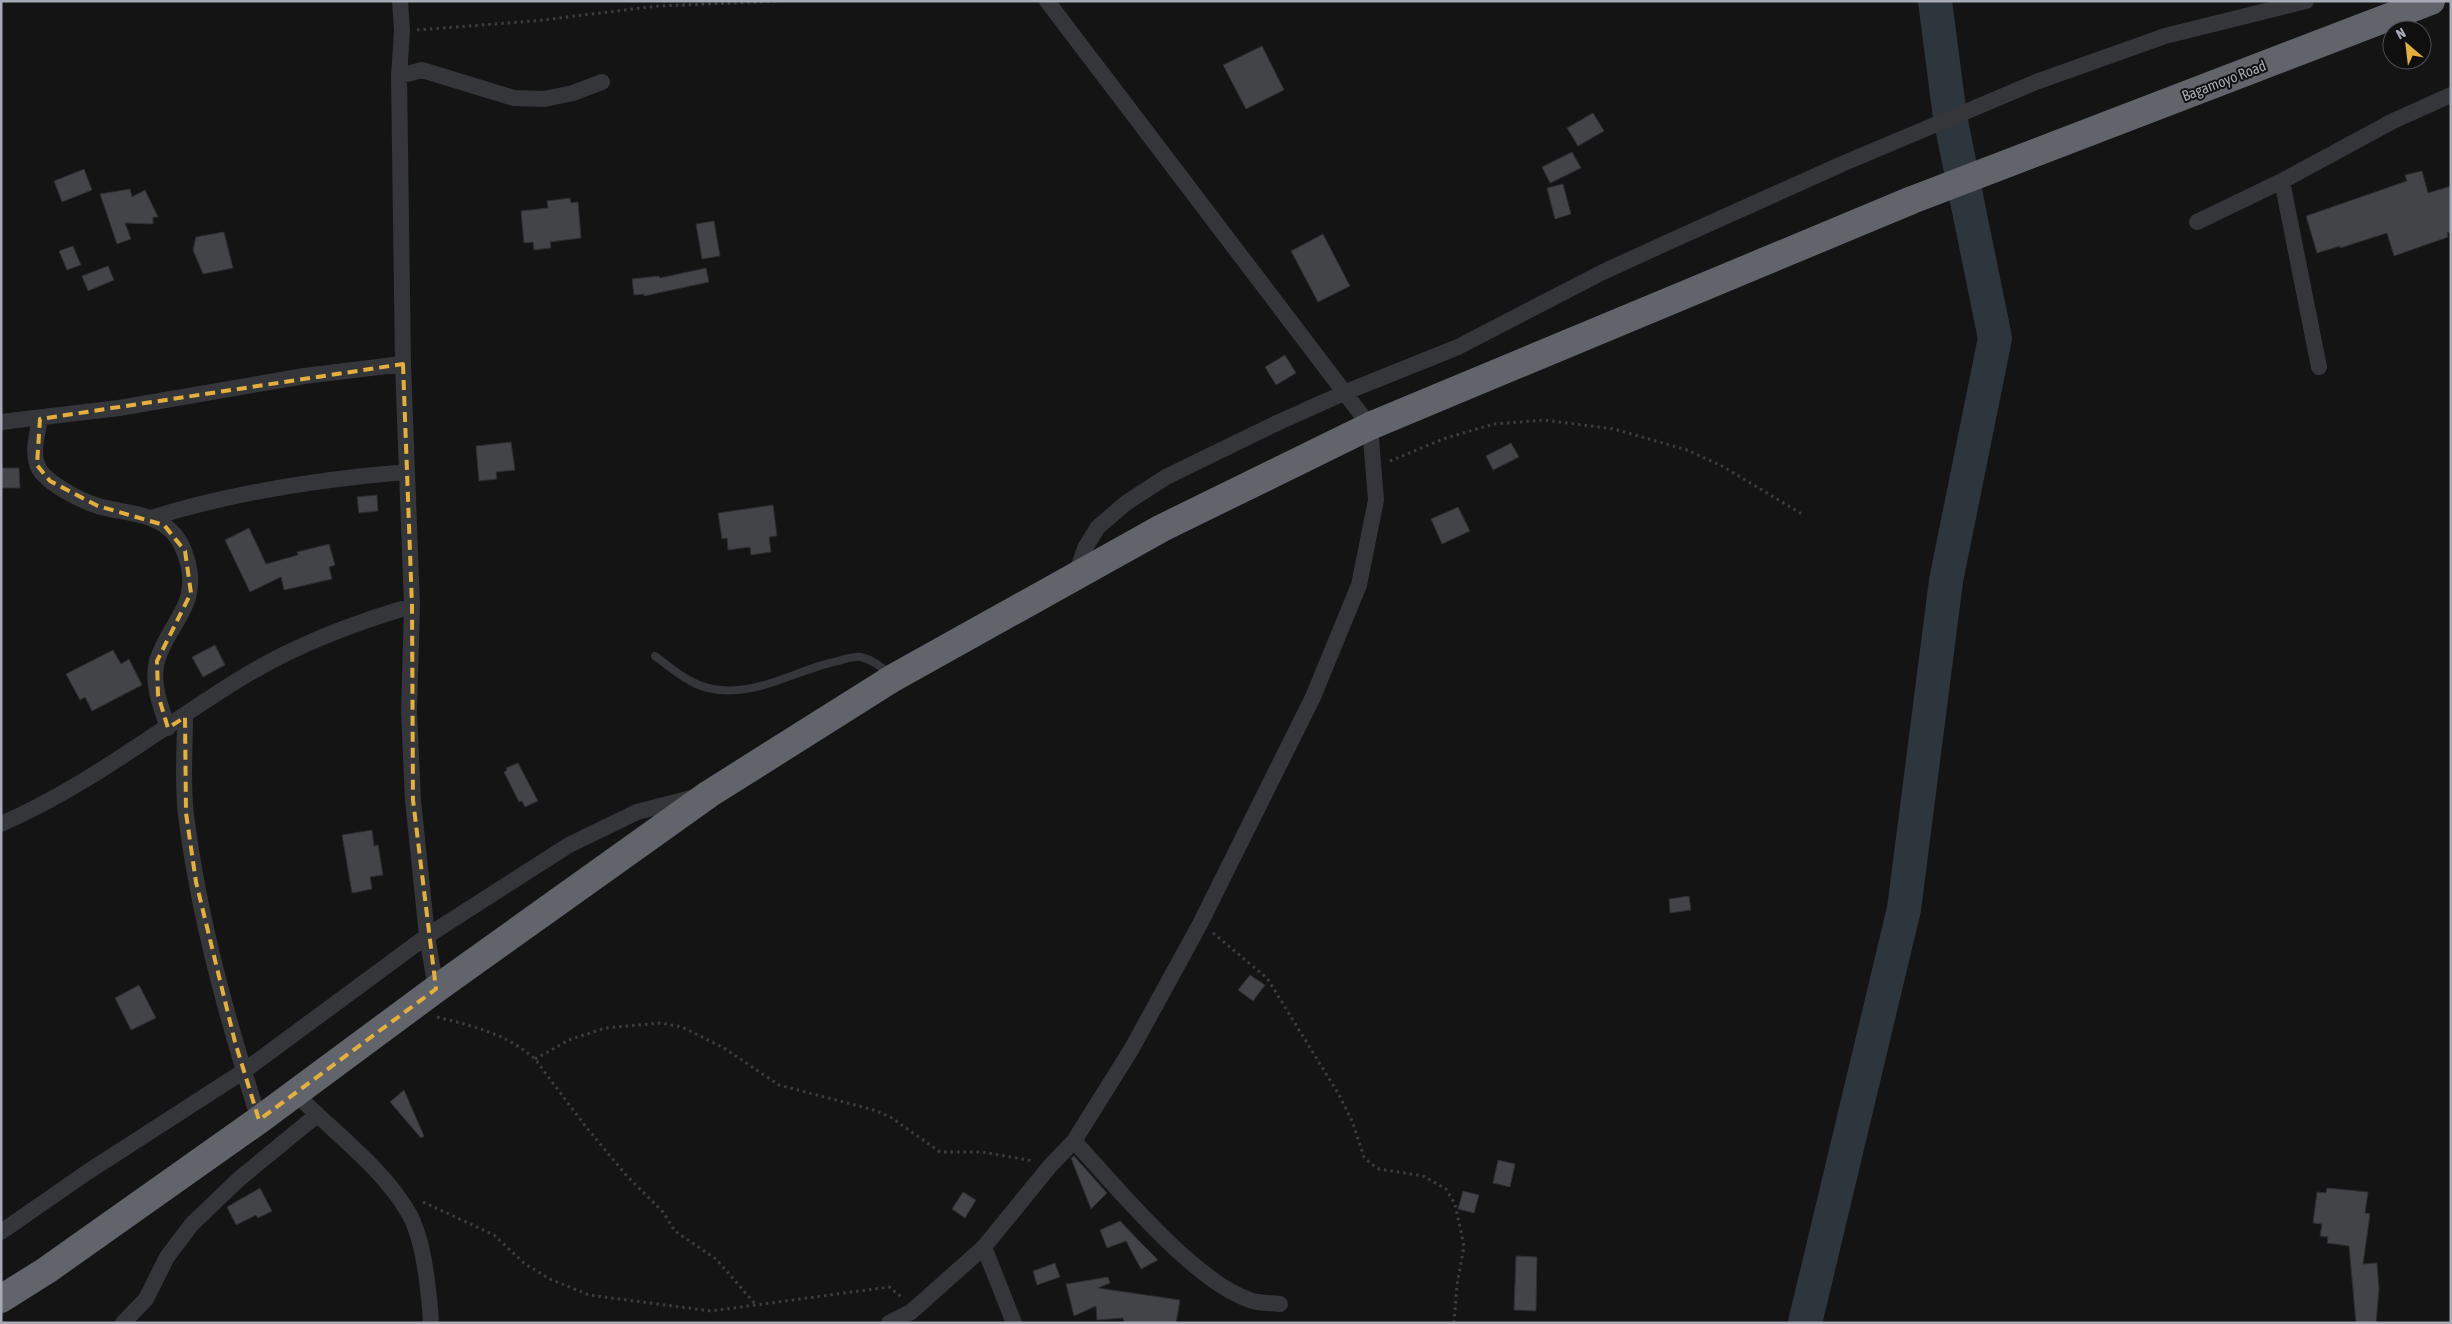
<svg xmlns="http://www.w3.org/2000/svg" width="2452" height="1324" font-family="'Asap Condensed',sans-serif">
  <rect width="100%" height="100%" fill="#141415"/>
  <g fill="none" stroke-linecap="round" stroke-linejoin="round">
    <path stroke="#2e363d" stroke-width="34" d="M1805,1323L1904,909L1946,581L1995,338L1950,117L1935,1"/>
  </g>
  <path fill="#434448" stroke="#2e2e31" d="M1262,46L1284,90L1246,109L1223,65Z
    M1593,113L1604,131L1578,146L1567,128Z
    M1572,152L1581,168L1550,183L1542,167Z
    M84,169L92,190L62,202L54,181Z
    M2422,171L2428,193L2451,186V232L2447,233L2448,237L2394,256L2387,233L2340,248V246L2317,253L2306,216L2407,181L2405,175Z
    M1563,184L1571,214L1555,219L1547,188Z
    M130,189L132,197L145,190L158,217H153V224L125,223L131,239L117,244L100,194Z
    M570,198L571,203L578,202L581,238L550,242L551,248L534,250L533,242L524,243L521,211L548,208L547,201Z
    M714,221L720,256L702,259L696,224Z
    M224,232L233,268L203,274L193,250L196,237Z
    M1323,234L1350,286L1318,302L1291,251Z
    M73,246L81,265L67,270L59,251Z
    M108,266L114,280L88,291L82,276Z
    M706,268L709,282L644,296V294L634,295L632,279L659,276L660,278Z
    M1285,355L1296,373L1276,385L1265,367Z
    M511,442L515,470L496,472L497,479L479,481L476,446Z
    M1511,443L1519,457L1493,470L1486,456Z
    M1,468H19L20,488H1Z
    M377,495L378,511L359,513L357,497Z
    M773,505L777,536L769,537L771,552L751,555L750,547L728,550L727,538L722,539L718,513Z
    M1458,507L1470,531L1442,544L1431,519Z
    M249,528L266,564L298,555L297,552L329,544L335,565L329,567L332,579L284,590L281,577L250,592L225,540Z
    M215,645L225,665L203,677L192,657Z
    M113,650L121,664L129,659L142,685L92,711L85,697L80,700L66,674Z
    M518,763L538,801L525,807L522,801L519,802L504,772L507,770L506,768Z
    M372,830L374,846L378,845L383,875L370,877L372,889L352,893L342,835Z
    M1689,896L1691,910L1670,913L1669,899Z
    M1250,975L1265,985L1253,1001L1238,990Z
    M139,985L156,1018L131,1030L115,998Z
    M404,1090L424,1136L421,1138L390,1102Z
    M1074,1156L1107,1193L1091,1209L1071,1158Z
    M1498,1160L1515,1164L1510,1187L1493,1183Z
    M260,1188L272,1211L258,1218L256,1215L236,1225L227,1207Z
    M2327,1188L2368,1192L2365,1213L2370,1214L2363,1264L2377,1263L2379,1289L2376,1323H2356L2349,1246L2327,1243L2328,1237L2320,1236L2322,1224L2313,1223L2317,1192L2326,1193Z
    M1463,1191L1479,1195L1474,1213L1458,1209Z
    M963,1192L976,1200L965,1218L952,1209Z
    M1120,1221L1144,1246L1158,1260L1141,1269L1126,1241L1107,1248L1100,1230Z
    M1516,1256L1537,1257L1536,1311L1514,1310Z
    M1055,1263L1060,1277L1037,1285L1033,1271Z
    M1108,1277L1110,1283L1098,1288L1180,1300L1176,1323H1124L1123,1318L1097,1320L1096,1306L1074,1316L1066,1284Z"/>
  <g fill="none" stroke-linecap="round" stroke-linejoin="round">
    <path stroke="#3b3d41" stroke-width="3" stroke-dasharray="2.5 4" stroke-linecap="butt" d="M417,30L534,21L658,6L781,1
      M1390,461L1443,439L1494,424L1544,420L1614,429L1687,450L1722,466L1802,514
      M1213,933L1267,978L1338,1093L1352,1121L1364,1157L1371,1164L1379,1169L1423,1176L1446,1189L1455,1204L1464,1246L1457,1285L1454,1322
      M437,1017C473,1026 507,1034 535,1059L586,1127L626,1175L663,1212L675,1231L716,1259L756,1305
      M535,1059L569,1040L605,1028L661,1023L682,1027L724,1048L779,1085L874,1110L892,1118L940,1152H982L1033,1161
      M423,1202L494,1235L525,1264L550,1279L589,1295L711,1311L889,1287L903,1298"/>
    <path stroke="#35363a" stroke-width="8" d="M655,656C671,668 688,683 708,688C755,699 794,670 838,661C845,659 854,656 861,657C873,660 881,666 890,675"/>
    <path stroke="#35363a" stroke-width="16" d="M400,1L402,31L399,76L403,364L412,606L409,712L413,800L427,936L436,989
      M399,76L422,70L514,98L544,99L573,93L602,82
      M2282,181L2319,367
      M2197,222L2282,181L2393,121L2451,95
      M40,419C38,432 32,450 37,464C42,482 82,501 98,506C125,514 156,512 175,535C182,543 185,553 188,563C199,608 168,623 157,661C151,683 161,707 168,728
      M1,422L119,408L304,376L403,364
      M151,518C234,492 320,479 407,472
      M1075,577L1085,548L1098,527L1126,503L1166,477L1277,423L1346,392L1458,347L1603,272L1664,244L1842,164L2036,82L2165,36L2306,1
      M185,717C185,749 182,783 186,815C199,919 228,1021 259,1120
      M1,824C88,786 159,729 238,680C291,647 353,623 412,606
      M296,1094C331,1130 383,1168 408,1212C424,1238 429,1292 431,1323
      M1074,1141C1115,1185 1199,1289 1257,1302C1264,1303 1273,1303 1280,1304
      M1,1232L86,1173L244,1071L427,936L569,845L637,812L695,797
      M123,1323L146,1299L167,1257L192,1224L239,1179L317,1115
      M889,1323L911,1312L984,1247
      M1014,1323L984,1247L1050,1166L1074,1141L1131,1050L1200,924L1313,697L1359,585L1376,500L1370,426L1047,1"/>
    <path stroke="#62646b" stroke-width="28" d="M1,1299L47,1270L259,1120L436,989L709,794L893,678L1162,528L1370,426L1912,200L2431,1"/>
  </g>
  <path fill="none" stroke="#e3af3f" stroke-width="4" stroke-dasharray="10 6" stroke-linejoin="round" d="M403,364L412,606L413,800L436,989L259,1120L235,1042L196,882L186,813L185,717L168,728L158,695L157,661L191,593L185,551L164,525L98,506L50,481L37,465L40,419Z"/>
  <g text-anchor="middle" stroke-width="4" stroke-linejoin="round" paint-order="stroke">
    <g font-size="15" fill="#a7abb5" stroke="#0f0f10">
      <text transform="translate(2224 81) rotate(-21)" y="5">Bagamoyo Road</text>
    </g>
  </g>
  <rect width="2452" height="1324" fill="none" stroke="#a7abb5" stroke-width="5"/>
  <g transform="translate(2407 45) rotate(332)"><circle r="24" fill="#0f0f10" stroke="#4c4d52"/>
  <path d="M0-4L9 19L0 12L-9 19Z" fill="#e3af3f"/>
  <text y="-8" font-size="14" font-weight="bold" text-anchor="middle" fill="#a7abb5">N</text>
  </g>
</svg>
